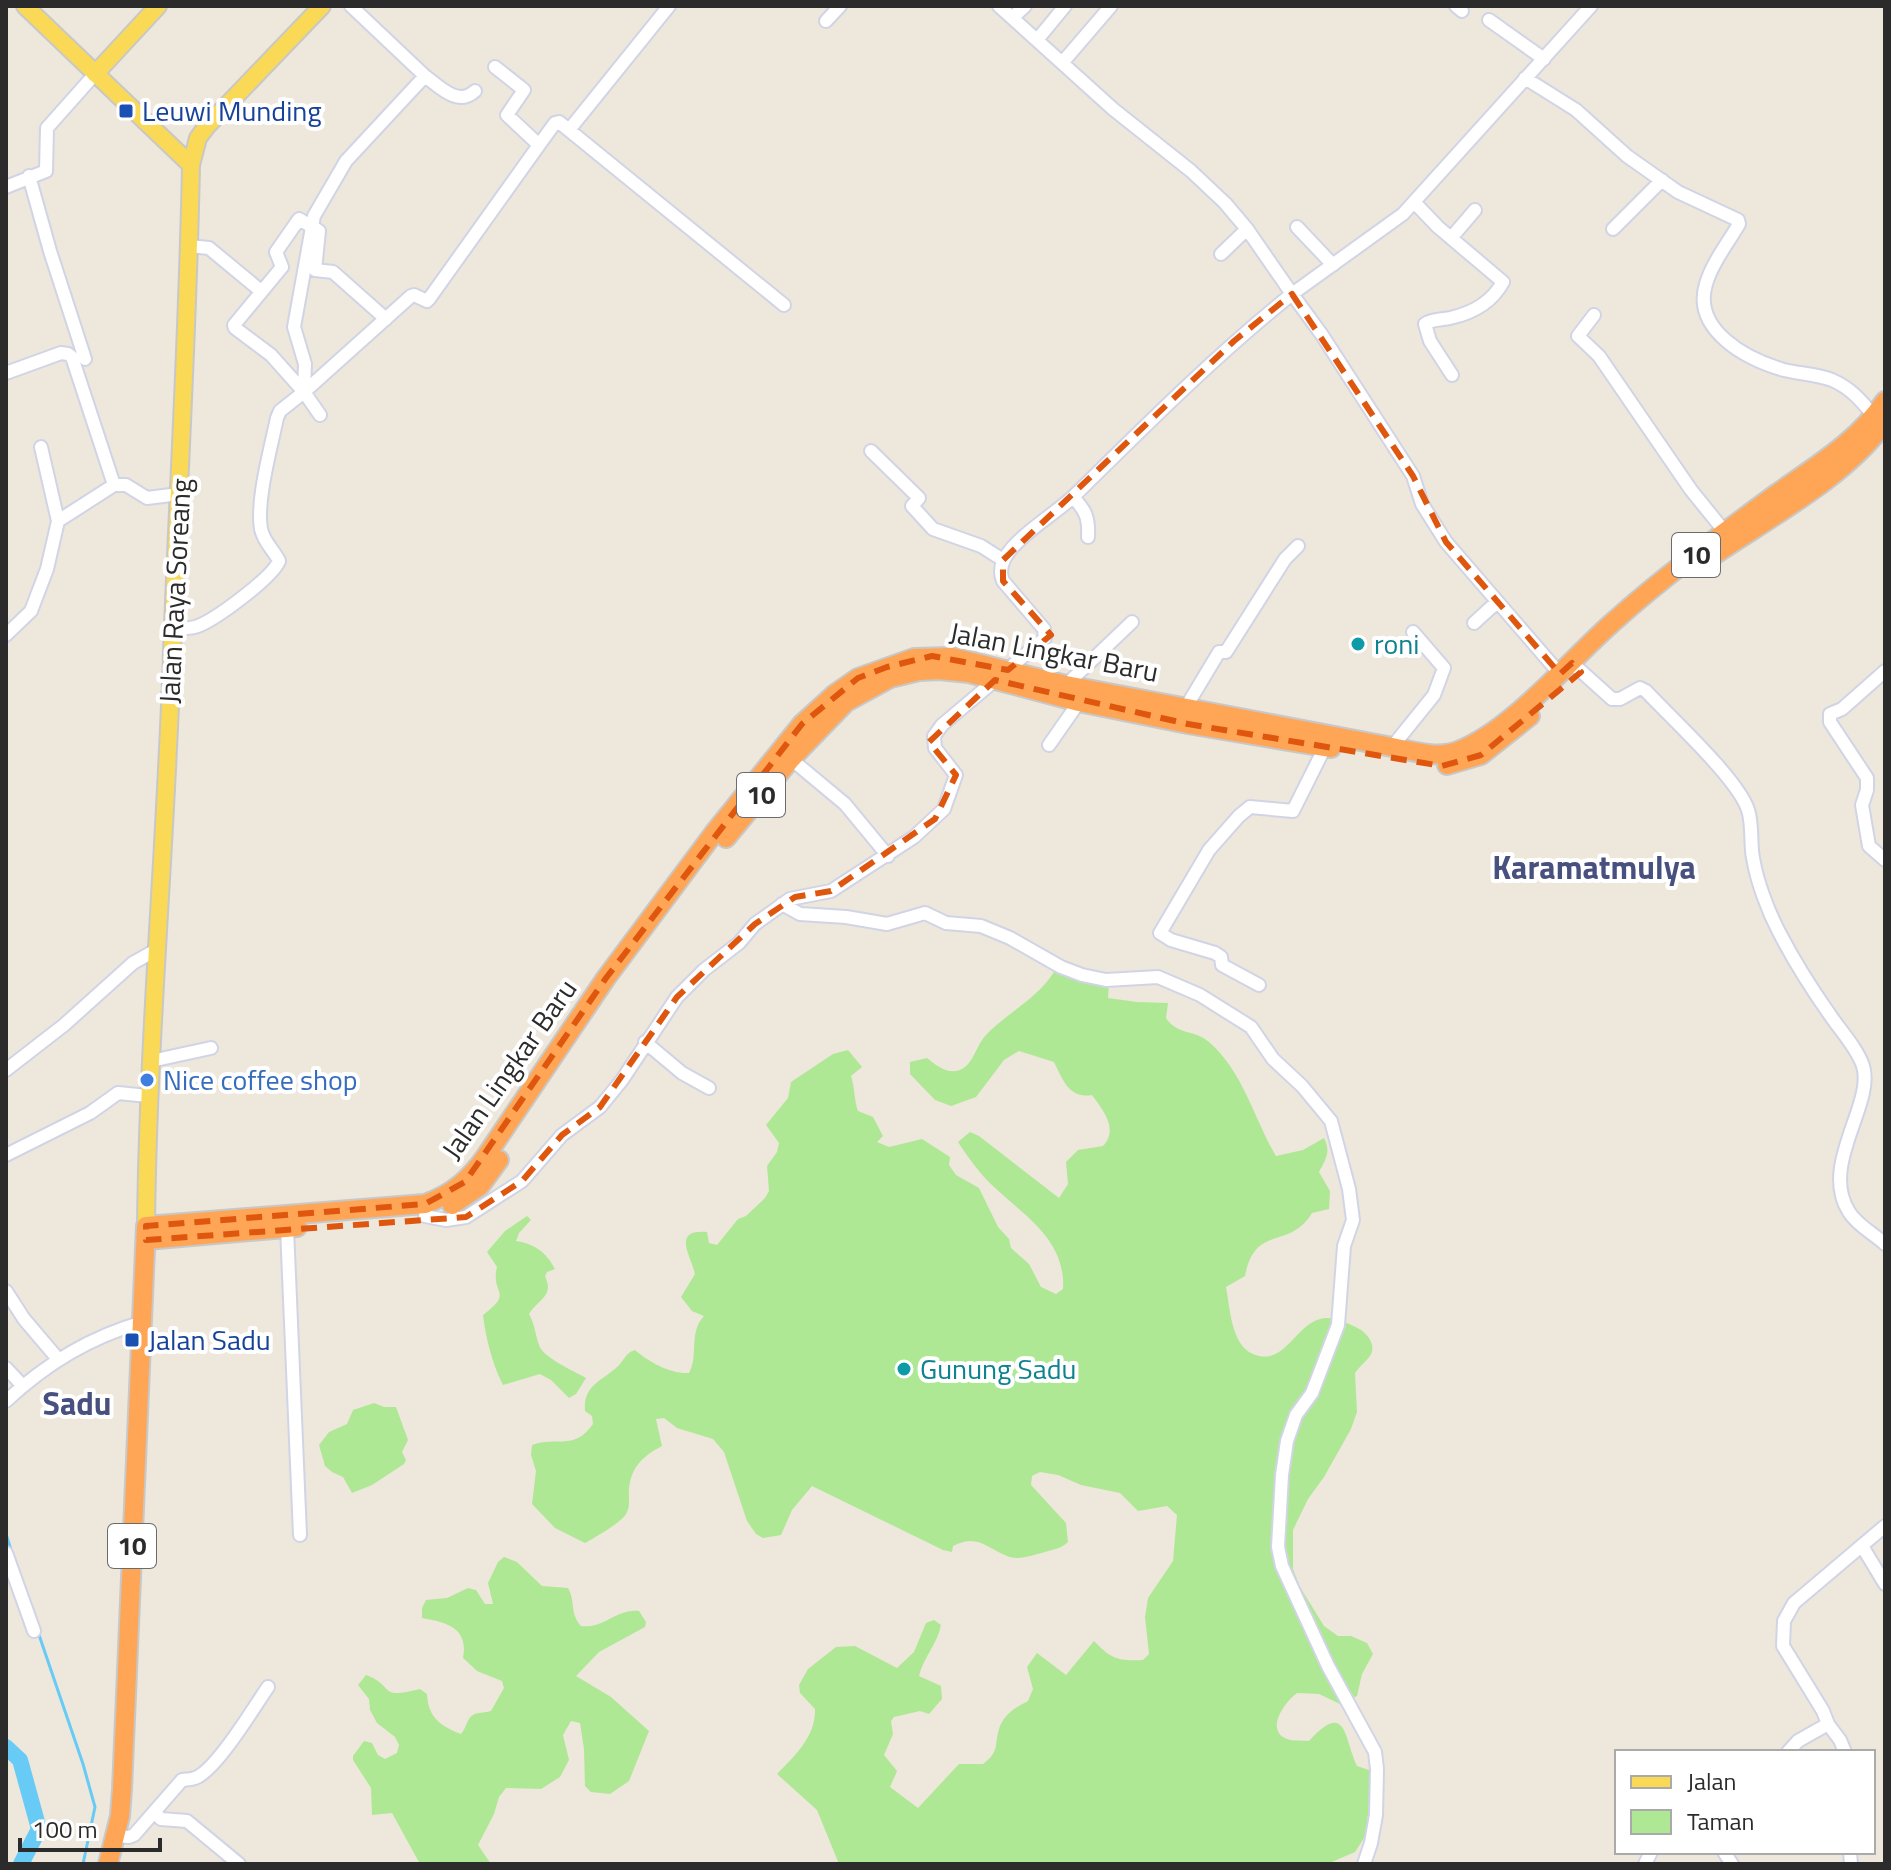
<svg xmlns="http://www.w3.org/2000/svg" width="1891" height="1870" font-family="'Titillium Web',sans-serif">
  <rect width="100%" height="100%" fill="#eee7dc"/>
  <path fill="#aee895" d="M1054,972L1085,981L1109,983L1108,998L1137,1002L1168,1003L1166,1018C1177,1035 1196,1030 1209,1042C1243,1071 1254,1119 1276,1156L1303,1150L1324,1138C1331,1152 1326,1159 1319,1172L1330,1191L1329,1209L1312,1213C1289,1251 1255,1223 1245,1276L1226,1287C1230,1307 1231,1345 1253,1354C1292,1371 1298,1301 1344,1322C1354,1326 1363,1329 1369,1338C1379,1355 1365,1359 1355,1373L1357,1412L1351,1429L1324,1477L1308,1499L1293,1530V1569L1300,1587L1324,1626L1338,1636H1351L1367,1643L1373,1654L1362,1674L1357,1696L1340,1704L1319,1694L1297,1693C1286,1701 1267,1726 1283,1737C1289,1742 1302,1740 1309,1741C1347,1699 1344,1739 1357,1766L1372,1771L1366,1835L1355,1852L1327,1864H839L817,1810L777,1774C795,1756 816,1736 815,1709L800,1693L799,1685L808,1669L836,1647L855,1646L897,1668L914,1652L926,1623L934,1620L941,1625C938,1643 923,1658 919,1676L941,1686L942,1699L929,1714L920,1711L894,1717L891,1721L893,1734L884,1755L897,1771L890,1787L918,1808L959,1764H983C1000,1751 994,1746 999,1729C1003,1715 1016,1707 1028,1701L1033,1689L1027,1667L1037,1653L1066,1675L1094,1641C1111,1659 1118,1661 1143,1660L1149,1654L1145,1617L1148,1598L1173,1561L1177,1515L1167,1506L1138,1511L1120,1493L1081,1485L1058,1475L1040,1472L1032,1476L1031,1485L1066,1523L1068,1542C1061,1549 1054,1549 1045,1552C1033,1555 1019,1561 1007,1556C987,1548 977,1533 953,1546L952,1552L943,1550L812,1486L792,1510L781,1535L763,1538L756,1534L747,1521L724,1452L713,1439L677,1428L664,1418L656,1419L662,1446C643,1456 631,1467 629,1489C628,1497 631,1506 626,1514C622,1522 594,1538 585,1543L555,1528L532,1504L536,1471L531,1455L532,1445C558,1436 574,1451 593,1424L592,1416L585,1411C583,1385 602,1381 617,1367C624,1361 625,1353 635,1350C649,1362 670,1374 689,1373C699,1355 688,1333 704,1316L692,1311L681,1297L695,1274C691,1256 671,1229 707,1232L709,1243L717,1245L738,1219L746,1216L765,1198L769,1191L767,1166L777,1152L779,1143L766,1125L788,1098L791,1082L833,1054L848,1050L862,1067L851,1076C855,1088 854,1100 858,1111L873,1117L883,1136L877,1142L889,1147L922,1139L950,1157L949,1165L956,1175L979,1188L998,1227L1009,1239L1011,1248L1029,1264L1041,1287L1056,1294L1063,1289C1066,1239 1023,1215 993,1186C979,1173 968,1157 958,1142L970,1132L979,1136L1059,1198L1068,1184L1066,1162L1078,1150L1103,1146C1119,1129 1103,1110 1092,1095C1069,1099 1063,1080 1054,1062L1019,1051L1004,1060L976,1097L951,1106L935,1100L910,1074V1062L927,1058C936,1065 947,1075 960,1070C974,1064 976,1045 986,1035C1008,1012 1036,1000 1054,972Z
    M527,1216L531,1220L519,1233L516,1241C535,1244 546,1252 555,1269L547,1272L545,1276C554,1296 540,1298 529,1314C535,1325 535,1333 539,1345C542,1357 574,1371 586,1378L576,1394L569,1398L551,1380L540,1374L503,1385C492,1363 486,1339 483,1315C515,1291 490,1295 497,1267L487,1252L505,1231Z
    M374,1403L384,1407H396L408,1440L402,1452L406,1460L404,1464L372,1485L352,1493L343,1477L332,1472L325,1466L319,1445L329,1432L347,1424L353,1410Z
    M504,1557L517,1562L542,1586L568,1588C576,1602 569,1612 581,1626C604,1629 617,1608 639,1611L646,1622L645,1627L599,1652L576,1676L611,1697L649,1731L629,1781L610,1794L591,1792L585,1786L584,1749L580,1723L571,1721L563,1735L569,1760L560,1777L541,1789L506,1788L499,1797L494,1814L478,1845L491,1864H420L392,1813L372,1815L371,1788L353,1760V1756L364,1741L372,1743L378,1755L385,1759L397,1753L399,1745L395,1737L377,1723L370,1710L369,1699L358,1685L366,1675C396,1686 376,1700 420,1689L427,1694C428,1717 440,1726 461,1734C466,1729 467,1718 473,1715C477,1712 486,1713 491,1711L504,1688L502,1681L477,1671L463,1658C469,1627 445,1622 422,1618V1608L426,1600L447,1598L468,1588L476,1590L485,1604H493L488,1583L498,1562Z"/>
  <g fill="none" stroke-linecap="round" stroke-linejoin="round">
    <path stroke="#68cbf6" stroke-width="3" d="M6,1534L12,1553
      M38,1632L83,1764L95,1807L83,1864"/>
    <path stroke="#68cbf6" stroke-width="16" d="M6,1747L20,1760L39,1829L21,1864"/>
    <g stroke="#d1d4e5" stroke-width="16">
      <path id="minor" d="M351,6L425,76
        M999,6L1113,109L1191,171L1225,203L1247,229L1292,294L1403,214L1591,6
        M1456,6L1462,11
        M1012,18L1025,6
        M1489,20L1544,59
        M826,21L840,6
        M1037,40L1065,6
        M1062,63L1111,6
        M495,67L524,90L507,115L539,145L555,123L559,122L784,305
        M1525,78L1576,110L1627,156L1678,192L1738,220L1739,224C1728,243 1712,263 1706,284C1692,330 1746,359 1784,370C1800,374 1817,374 1832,380C1853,389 1864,404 1878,421
        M569,130L669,6
        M29,176L50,251L85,359
        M6,187L46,171L47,128L95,74
        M1414,202L1438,227L1503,282C1492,302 1473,313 1450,318C1441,320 1432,319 1425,324L1430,341L1452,375
        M1297,227L1333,265
        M1613,229L1662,180
        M1451,238L1475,210
        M189,246L209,248L261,291
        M1221,254L1247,229
        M1594,315L1578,336L1599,356L1691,490L1725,532
        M6,373L61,353L68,354L72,357L114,485
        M304,392L411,296L414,295L427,301L429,299L539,145
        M320,415L304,392L271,355L235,328L234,325L282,267L276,252L299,219L319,231L315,270L333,272L386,319
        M41,447L58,521
        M871,451L919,498L912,506L933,529L981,546L1003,560
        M1073,497C1086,511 1089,518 1088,537
        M1474,623L1497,602
        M172,629C181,628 191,629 198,626C216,619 272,578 279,561C274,550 264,543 261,529C256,501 271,447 277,418L280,411L304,392L305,364L294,327L314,216L346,161L425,76C440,87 458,107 475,91
        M6,635L31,611L47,569L58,521L114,485H126L147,498L179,494
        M1572,663L1612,699H1620L1640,688L1646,691C1671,718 1738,779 1748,810C1753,825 1750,843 1753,858C1757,882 1768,911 1779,932C1794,961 1811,988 1830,1015C1840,1030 1857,1048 1863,1066C1875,1104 1819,1165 1849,1212C1857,1225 1874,1234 1885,1244
        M1885,671L1842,709L1830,714V722L1867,778V790L1862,805L1869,846L1885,860
        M1066,685L1132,622
        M1186,707L1219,652H1226L1285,559L1298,546
        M1049,745L1079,702
        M1392,747L1434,695L1444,668L1413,632
        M791,759L845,804L888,856
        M782,904L800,914L846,917L887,924L925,913L946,923L981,926L1010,938L1061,967L1082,975L1106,980L1158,977L1200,995L1251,1027L1273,1059L1302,1086L1331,1121L1349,1189L1353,1220L1344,1246L1338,1325L1312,1393L1296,1415L1287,1441L1282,1475L1278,1547L1282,1566L1328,1666L1375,1752L1377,1769L1376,1815L1371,1843L1364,1864
        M1259,985L1222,965L1221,957L1215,953L1171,940L1160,933L1209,850L1239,816L1250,807L1293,811L1325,747
        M645,1042L682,1073L709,1088
        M151,1061L211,1048
        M6,1070L64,1025L133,963L156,950
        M6,1155L90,1113L118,1093L148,1096
        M425,1216L446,1220L466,1217L522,1181L562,1135L600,1107L622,1080L677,997L704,970L739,943L755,924L790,899L831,891L914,837L944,809L956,775L935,748L934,736L942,725L1045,638L1044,629L1003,581C998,569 1003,558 1012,548C1030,527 1057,513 1077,493C1147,424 1216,355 1292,294L1322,335L1413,476L1422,504L1446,542L1560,674
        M287,1228L300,1535
        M6,1291L24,1319L58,1359
        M6,1368L23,1386
        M6,1401C47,1363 90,1337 143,1322
        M1862,1546L1885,1584
        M6,1553L34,1631
        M1828,1724L1840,1740L1845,1752
        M1788,1752L1798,1741L1828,1724L1823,1711L1783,1646L1784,1621L1794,1603L1885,1526
        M154,1812L161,1819L187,1821L239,1864
        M114,1836L129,1837L134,1835L182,1780C186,1779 190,1780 195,1778C216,1771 254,1707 268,1687
        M1724,1852L1732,1864
        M1850,1852L1851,1864
        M1645,1864L1651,1852"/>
    </g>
    <g stroke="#c8c8c8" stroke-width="20">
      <path id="major" d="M25,6L191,165
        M95,74L158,6
        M146,1226C148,1035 166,844 172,653C178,491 188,328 191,165L198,138L207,126L322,6"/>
    </g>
    <g stroke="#c8c8c8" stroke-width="22">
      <path id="highway" d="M1711,557C1768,518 1845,478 1885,422
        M1447,765L1481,755L1530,716
        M726,838L791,759L846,702L890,678L919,671L939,670L969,673L1079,702L1188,724L1331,748
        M452,1205L480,1186L499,1160
        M146,1240L297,1227
        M108,1864L120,1816L122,1789L146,1226L425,1204C452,1194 469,1180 486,1156L606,978L714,833L802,724L835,694L858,678L914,658L952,657L1066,685L1392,747C1413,751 1437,759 1458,751C1511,731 1569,661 1612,623C1663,577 1719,536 1775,495C1815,466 1856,443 1885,401"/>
    </g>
    <use href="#minor" stroke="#fff" stroke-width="12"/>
    <use href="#major" stroke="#f9d955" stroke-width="16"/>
    <use href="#highway" stroke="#ffa556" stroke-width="18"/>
  </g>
  <path fill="none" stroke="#df570e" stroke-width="6" stroke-dasharray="16 10" stroke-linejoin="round" d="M1292,294L1413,476L1446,542L1560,674L1572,663L1581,672L1481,755L1442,766L1188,724L995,680L929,742L956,775L935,819L831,891L795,897L755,924L677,997L600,1107L562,1135L522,1181L466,1217L146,1240V1226L425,1204L465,1182L606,978L802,724L858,678L887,667L932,656L1008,670L1051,635L1003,581V560L1234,341Z"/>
  <g fill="#1a4fb4" stroke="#fff" stroke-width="3">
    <rect x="118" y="103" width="16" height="16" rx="4"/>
    <rect x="124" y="1332" width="16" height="16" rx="4"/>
  </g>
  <g fill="#0f9aa8" stroke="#fff" stroke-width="3">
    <circle cx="1358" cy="644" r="8"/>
    <circle cx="904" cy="1369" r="8"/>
  </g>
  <circle fill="#3f7fe0" stroke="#fff" stroke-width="3" cx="147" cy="1080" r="8"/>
  <g text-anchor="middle" stroke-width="8" stroke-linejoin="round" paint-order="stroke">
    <g fill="#fff" stroke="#6b6b6b" stroke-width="2">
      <rect x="1672" y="533" width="48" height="44" rx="6"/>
      <rect x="737" y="773" width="48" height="44" rx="6"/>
      <rect x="108" y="1524" width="48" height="44" rx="6"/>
    </g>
    <g font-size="26" font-weight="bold" fill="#2b2b2b">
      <text x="1696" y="564">10</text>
      <text x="761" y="804">10</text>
      <text x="132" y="1555">10</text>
    </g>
    <g font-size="28" fill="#164399" stroke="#fff" text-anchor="start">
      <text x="142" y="121">Leuwi Munding</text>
      <text x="148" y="1350">Jalan Sadu</text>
    </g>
    <g font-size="28" fill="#2b2b2b" stroke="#fff">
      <text transform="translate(175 591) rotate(-87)" y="10">Jalan Raya Soreang</text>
      <text transform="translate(1054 652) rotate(11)" y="10">Jalan Lingkar Baru</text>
      <text transform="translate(509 1069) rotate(-55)" y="10">Jalan Lingkar Baru</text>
    </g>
    <g font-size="28" fill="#0d838f" stroke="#fff" text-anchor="start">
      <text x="1374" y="654">roni</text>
      <text x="920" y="1379">Gunung Sadu</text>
    </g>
    <g font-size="28" fill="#366cbe" stroke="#fff" text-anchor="start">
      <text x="163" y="1090">Nice coffee shop</text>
    </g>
    <g font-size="32" font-weight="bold" fill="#48507f" stroke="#fff">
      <text x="1594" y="879">Karamatmulya</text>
      <text x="77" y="1415">Sadu</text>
    </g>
  </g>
  <rect width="1891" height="1870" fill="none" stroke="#2b2b2b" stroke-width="16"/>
  <rect x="1615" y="1750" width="260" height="104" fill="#ffffff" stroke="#aaaaaa" stroke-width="2"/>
  <rect x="1631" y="1776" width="40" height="12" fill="#f9d955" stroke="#aaaaaa" stroke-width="2"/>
  <text x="1687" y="1790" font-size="24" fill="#2b2b2b">Jalan</text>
  <rect x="1631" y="1810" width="40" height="24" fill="#aee895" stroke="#aaaaaa" stroke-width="2"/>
  <text x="1687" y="1830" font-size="24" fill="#2b2b2b">Taman</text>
  <path d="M20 1838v12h140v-12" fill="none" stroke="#2b2b2b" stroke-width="4"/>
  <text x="32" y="1838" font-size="24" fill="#2b2b2b" stroke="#ffffff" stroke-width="6" paint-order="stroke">100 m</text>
</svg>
